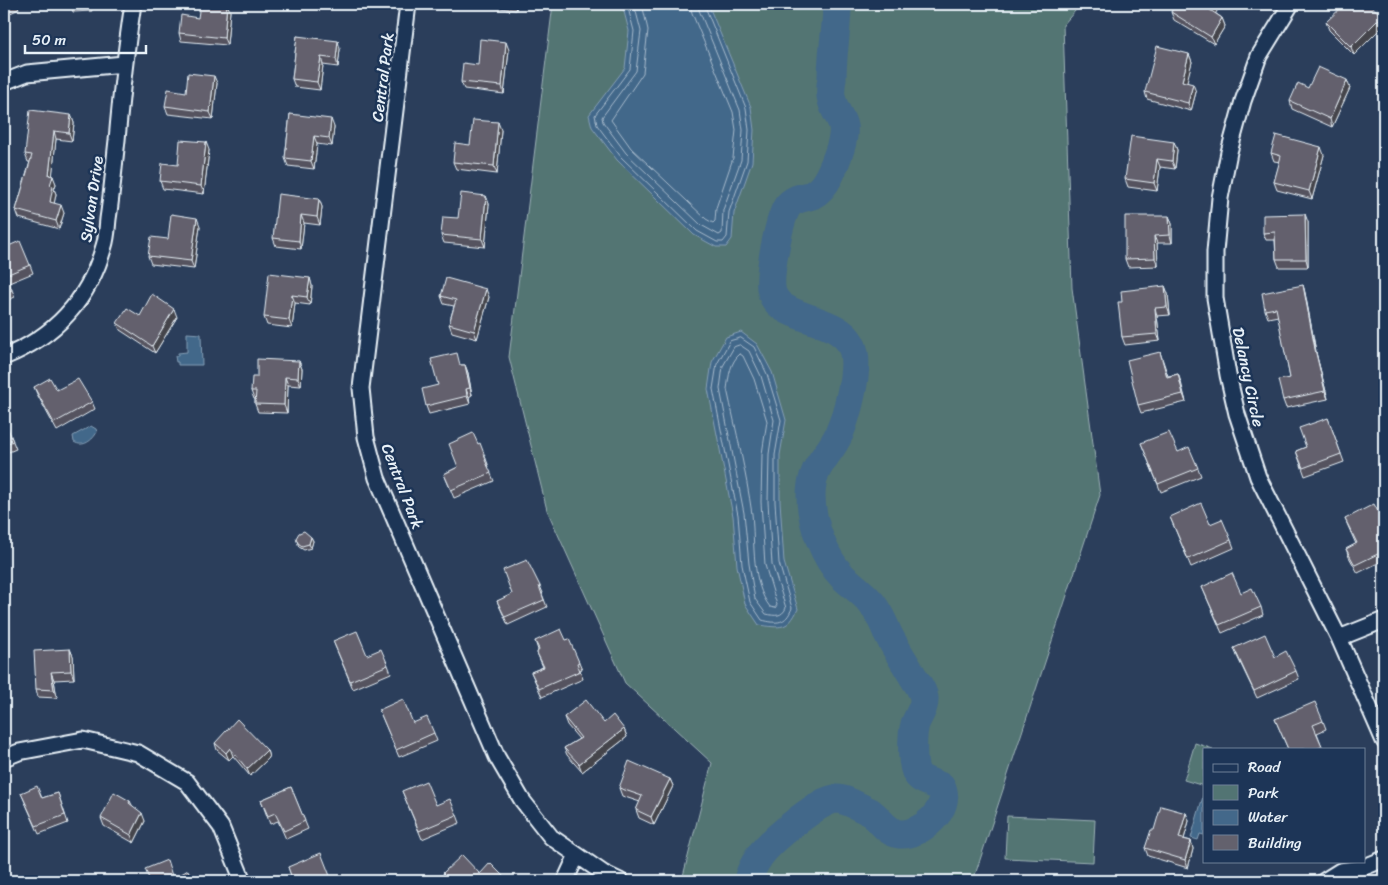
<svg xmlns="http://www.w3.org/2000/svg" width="1388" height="885" font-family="Sriracha,sans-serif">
  <rect width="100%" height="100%" fill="#2b3e5b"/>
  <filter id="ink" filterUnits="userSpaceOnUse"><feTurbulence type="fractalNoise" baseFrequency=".02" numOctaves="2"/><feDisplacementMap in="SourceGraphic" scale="10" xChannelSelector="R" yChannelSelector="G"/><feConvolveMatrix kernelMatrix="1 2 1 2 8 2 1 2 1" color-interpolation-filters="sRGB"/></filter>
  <g filter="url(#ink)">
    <path fill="#527473" stroke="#9db2b6" d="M553,4H1081L1063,25L1072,288L1100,495L973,881L683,876L712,763L625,683L547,510L509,357Z
      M1195,743L1213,749H1204V786L1184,780Z
      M1007,816L1095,820L1093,862L1005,858Z"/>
    <path fill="#43688a" stroke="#859fb6" d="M622,4H708L751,107L754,130L752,162L734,213L732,239L726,247H716L694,235L617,160L592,127L589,115L625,68L629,31Z
      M741,332L757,344L772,372L786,420L780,455V501L784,562L798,609C788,630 781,628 759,625L745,604L737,566L733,516L708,389L712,362L726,337Z
      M187,333L201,334L202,365H178V362H176L175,356H178V353L187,352Z
      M91,426L96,429L97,432C93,440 83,448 74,442L73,436Z
      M1204,793V835L1200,834L1198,840L1191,838Z"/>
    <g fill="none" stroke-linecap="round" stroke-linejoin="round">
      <path stroke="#a6bacc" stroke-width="1" d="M627,4L634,31L630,69L595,115L597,125L621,157L697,231L717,242H723L727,237L729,212L747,161L749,130L746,108L704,4
        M634,4L641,31L636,71L602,117L603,122L626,153L701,225L719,235L722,233L723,210L741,160L743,130L740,110L699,10L698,4
        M642,4L648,30L643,73L611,120L631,148L706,219L713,223L715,221L716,208L733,158L736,130L733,112L692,13L690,4
        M741,338L754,347L767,374L781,420L775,455V502L779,563L792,608C786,624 777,624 762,620L750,602L742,565L738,515L713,389L717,364L730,341Z
        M740,345L749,351L761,376L774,420L769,454L768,502L772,564L786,608C782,617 775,616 766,614L755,599L749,564L744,513L720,389L723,366L734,347Z
        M740,354L743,356L754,379L767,421L762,454L761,502L765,565L777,605L775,608L770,607C751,582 755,544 752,514C746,472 736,430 727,389C729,376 730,362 740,354Z"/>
      <path stroke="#43688a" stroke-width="29" d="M749,877C751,870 755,863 759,857C769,842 814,805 831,800C836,798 844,800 849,802C856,805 864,809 870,812C880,819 887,833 900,834C920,836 953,808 941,787C934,783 921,781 917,774C911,765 912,735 915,724C918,716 925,707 924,698C923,691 918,684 914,678C905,663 896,649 888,634C884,624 879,613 873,605C865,594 853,586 843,577C824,558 811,522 811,496C811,465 828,458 839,434C847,415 858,374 854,353C846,312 775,325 771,288C769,272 779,220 787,207C793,198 803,198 812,195C827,188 835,164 840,149C850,117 835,120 831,96C830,90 831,84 832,78C832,53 837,28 837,4"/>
      <g stroke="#e8f1f8" stroke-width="19">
        <path id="minor" d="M408,4L361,388L366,437L377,478L497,757L522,800L551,837L603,873L620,881
          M1291,4L1259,56L1243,101L1229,152L1220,198L1215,252V298L1228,375L1237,414L1258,477L1339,638L1384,741
          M4,82L27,73L124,64
          M4,357C56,336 89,300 104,246C107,237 107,228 108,219C112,193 114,166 117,140C121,94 126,49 133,4
          M1339,638L1384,620
          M4,758L19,752L83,740L138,753L187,782L221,827L243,881
          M565,881L577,855
          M1324,881L1340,871L1362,868L1384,859"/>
      </g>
      <use href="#minor" stroke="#1d3557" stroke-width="15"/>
    </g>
    <path fill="#55535e" stroke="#e8f1f8" d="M4,4H17L19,9L4,16Z
      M71,4H91L92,11L73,12Z
      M309,4H335V7Z
      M473,4H517L516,10L474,5Z
      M1176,4H1221L1215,13L1222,18L1225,26L1214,44L1174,20L1171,12Z
      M230,11L227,45L181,41L179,33Z
      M1382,16L1384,25L1354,55L1329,30L1326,22Z
      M297,36L340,49L338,67L323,65L320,90L295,87L292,79Z
      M509,50L504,94L464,89L461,82L478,65Z
      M1189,54L1192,62L1186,82L1196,92L1191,111L1147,99L1145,92Z
      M217,83L213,119L168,114L165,106Z
      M1308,88H1350L1332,127L1292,109L1290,101Z
      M290,114L334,127L332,146L317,144L314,169L288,166L285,158Z
      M71,115L74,123L72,141L56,139L52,176L56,184L54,189L56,194L54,203L64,213L59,229L19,218L16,210L30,162H28L25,154Z
      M501,130L497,174L456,169L453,162L470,145Z
      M1174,142L1177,150L1175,169L1160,167L1157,191L1128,187L1125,179Z
      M209,150L204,194L163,189L160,181L178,165Z
      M1271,153L1324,155L1312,199L1277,190L1274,182L1280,162L1274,161Z
      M486,196L489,204L485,247L444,243L441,235L458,218Z
      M319,199L322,207L320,225L304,223L301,249L276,246L273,238Z
      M1169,216L1172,224V243H1157L1158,266L1128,267L1125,259Z
      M1308,222V267H1279L1276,259L1275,240H1266L1263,233Z
      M200,226L194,269L151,264L148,256L168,239Z
      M4,248L30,265L33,273L9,283L15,297L4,302Z
      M310,278L312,286L310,305L295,303L292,328L267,325L264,317Z
      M1303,285L1305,293L1317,357L1328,399L1286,408L1283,400L1290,378L1278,316L1268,318L1265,310Z
      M1165,286L1168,294L1170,315L1157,316L1160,341L1125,345L1122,337V302Z
      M441,296L489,297L477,339L452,332L449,324L454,306L444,304Z
      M140,316L177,317L155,353L120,330L117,323Z
      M1160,352L1168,376L1178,374L1186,402L1141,413L1138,405Z
      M299,361L302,369L301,386L288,385L287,413L258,412L255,404V399H254L251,391L257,377Z
      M461,365H465L468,373L472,395L469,397L470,404L429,414L426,406L438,385Z
      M34,387L57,390L92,402L95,409L57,431L37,394Z
      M1328,418L1344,462L1305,476L1296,451L1306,447Z
      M4,419L16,449L4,454Z
      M1141,443L1178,452L1198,468L1201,476L1161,492Z
      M478,444L486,459L489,467H488L494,481L454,498L444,474L458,467Z
      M1170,517L1210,524L1231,540L1234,548L1191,567Z
      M1345,519L1384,523V560L1358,573L1349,557L1346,549L1356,544L1348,526Z
      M311,537L313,541L311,548L304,550L299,547L296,538Z
      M540,586L543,593L542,594L547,607L508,625L497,601Z
      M1202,587L1241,593L1261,607L1263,615L1222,633Z
      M566,640L579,662L582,669L580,670L583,679L542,697L531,672L543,667L537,653L538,650L535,641Z
      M333,641L367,655L388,665L391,673L353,689Z
      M1234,648L1275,657L1296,671L1299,679L1257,698L1237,656Z
      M70,649L73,656L74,679L54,680L57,698L38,697L36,689Z
      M379,710L413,723L434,733L437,741L399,757Z
      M564,717L604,723L624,729L627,737L582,772L567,755L564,748L579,739L567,725Z
      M1275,719L1323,721L1326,729L1317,733L1323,749H1288Z
      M215,743L267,750L269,758L250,776L233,756L229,760L217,750Z
      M670,779L673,786L654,825L639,818L636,810L640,802L622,796L619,788Z
      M291,787L308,829L286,839L278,821L270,824L261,800Z
      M402,791L436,805L457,815L460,823L422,839Z
      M21,793L42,798L58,793L68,823L39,834Z
      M130,801L132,805L145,821L134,843L104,826L101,818Z
      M1186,813L1189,821L1184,839L1191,841L1193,849L1188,868L1148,856L1145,848L1154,830Z
      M288,867L332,881H293Z
      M443,873L480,874L504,881H446Z"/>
    <path fill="#45444c" stroke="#e8f1f8" d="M227,4L230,11L227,45L224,38Z
      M514,4H517L516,10Z
      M1214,4H1221L1213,18L1210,10Z
      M1382,16L1384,25L1354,55L1351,47Z
      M1222,18L1225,26L1214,44L1211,37Z
      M338,41L340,49L338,67L336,59Z
      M506,42L509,50L504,94L502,86Z
      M1189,54L1192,62L1185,89L1182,81Z
      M321,57L323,65L320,90L317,82Z
      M214,76L217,83L213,119L210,112Z
      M1347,80L1350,88L1332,127L1330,119Z
      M1193,84L1196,92L1191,111L1188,103Z
      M71,115L74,123L72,141L69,133Z
      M331,119L334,127L332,146L329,138Z
      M498,122L501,130L497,174L494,166Z
      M54,131L56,139L52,179L53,176L56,184L54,189L56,194L53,210L50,202V185L49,175Z
      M314,136L317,144L314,169L311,161Z
      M206,142L209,150L204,194L201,186Z
      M1174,142L1177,150L1175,169L1172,161Z
      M1321,147L1324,155L1312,199L1309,191Z
      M1157,159L1160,167L1157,191L1154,183Z
      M486,196L489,204L485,247L482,239Z
      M319,199L322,207L320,225L317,217Z
      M61,205L64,213L59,229L56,221Z
      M1305,214L1308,222V267L1306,259Z
      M301,215L304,223L301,249L299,241Z
      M1169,216L1172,224V243L1170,235Z
      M197,218L200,226L194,269L191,261Z
      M1154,236L1157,243L1158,266L1155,258Z
      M310,278L312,286L310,305L307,297Z
      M1303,285L1305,293L1317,357L1328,399L1325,391L1315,349Z
      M1165,286L1168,294L1170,315L1167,307Z
      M486,289L489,297L477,339L474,331Z
      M292,295L295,303L292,328L289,320Z
      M1155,308L1157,316L1160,341L1157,334Z
      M174,309L177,317L155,353L152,346Z
      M299,361L302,369L301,386L298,378Z
      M465,365L468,373L472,395L470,388Z
      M1178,374L1181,382L1186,402L1183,394Z
      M285,377L288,385L287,413L284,405Z
      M466,389L469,397L470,404L467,396Z
      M311,537L313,541L311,548L309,544Z
      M70,649L73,656L74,679L71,671Z
      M51,672L54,680L57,698L54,690Z
      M624,729L627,737L582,772L579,764Z
      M230,748L233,756L229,760L226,753Z
      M267,750L269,758L250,776L247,769Z
      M670,779L673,786L654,825L651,817Z
      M142,813L145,821L134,843L131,835Z
      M1186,813L1189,821L1182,846L1179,838Z
      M1191,841L1193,849L1188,868L1185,860Z
      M503,876L504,881H497Z"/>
    <path fill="#63616d" stroke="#e8f1f8" d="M4,4H11L4,7Z
      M200,4H227L224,38L179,33L181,15L198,18Z
      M1176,4H1214L1210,10L1222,18L1211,37L1171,12Z
      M1345,4H1369L1382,16L1351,47L1326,22Z
      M297,36L338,41L336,59L321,57L317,82L292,79Z
      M480,39L506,42L502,86L461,82L463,63L478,65Z
      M1157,46L1189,54L1182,81L1193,84L1188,103L1145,92Z
      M1318,67L1347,80L1330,119L1290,101L1298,83L1308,88Z
      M188,73L214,76L210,112L165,106L168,89L186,92Z
      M30,110L71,115L69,133L54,131L49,175L53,176L50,185L53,186L50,202L61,205L56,221L16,210L32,155L25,154Z
      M290,114L331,119L329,138L314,136L311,161L285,158Z
      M473,120L498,122L494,166L453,162L455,143L470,145Z
      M1276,135L1321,147L1309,191L1274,182L1281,156L1271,153Z
      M1131,136L1174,142L1172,161L1157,159L1154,183L1125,179Z
      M180,140L206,142L201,186L160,181L162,163L178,165Z
      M461,193L486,196L482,239L441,235L443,217L458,218Z
      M278,194L319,199L317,217L301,215L299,241L273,238Z
      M171,214L197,218L191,261L148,256L151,237L168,239Z
      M1305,214L1306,259H1276L1275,232L1263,233V215Z
      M1125,216H1169L1170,235L1154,236L1155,258L1125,259Z
      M20,241L30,265L6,275L12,290L4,293V248Z
      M269,273L310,278L307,297L292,295L289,320L264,317Z
      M446,278L486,289L474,331L449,324L456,300L441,296Z
      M1303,285L1315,349L1325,391L1283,400L1278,380L1290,378L1276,308L1265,310L1262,293Z
      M1165,286L1167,307L1155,308L1157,334L1122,337L1118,302H1122L1121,291Z
      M152,294L174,309L152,346L117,323L127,308L140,316Z
      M1160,352L1167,377L1178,374L1183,394L1138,405L1127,360Z
      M457,353L460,365H465L470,388L466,389L467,396L426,406L422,389L438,385L431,359Z
      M257,359L299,361L298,378L285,377L284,405L255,404L256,391H251L252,377H257Z
      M50,378L57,390L78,379L92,402L54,423L34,387Z
      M1328,418L1341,454L1303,468L1296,451L1306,447L1299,428Z
      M4,419L13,441L4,445Z
      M1169,432L1178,452L1189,447L1198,468L1158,484L1141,443Z
      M473,433L478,444L480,443L486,459L485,460L491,473L451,490L444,474L458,467L449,444Z
      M1201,503L1210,524L1222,519L1231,540L1188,559L1170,517Z
      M1374,504L1384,523V551L1355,565L1346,549L1357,543L1345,519Z
      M304,531L311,537L309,544L302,546L298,543L296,538L299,533Z
      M527,560L540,586H539L544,600L505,617L497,601L512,594L503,570Z
      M1232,573L1241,593L1252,588L1261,607L1219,625L1202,587Z
      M561,629L566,640L569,639L579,662L577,663L580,671L539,689L531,672L544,667L537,653L539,649L535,641Z
      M357,631L367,655L381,649L388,665L350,681L333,641Z
      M1265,634L1275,657L1286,651L1296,671L1254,691L1234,648Z
      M70,649L71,671L51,672L54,690L36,689L34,651Z
      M403,699L413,723L427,717L434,733L396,750L379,710Z
      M586,700L604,723L613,715L624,729L579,764L564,748L581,738L564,717Z
      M1315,702L1323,721L1313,725L1322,746L1317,749H1288L1275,719Z
      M237,719L267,750L247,769L230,748L226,753L215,743Z
      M629,761L670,779L651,817L636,810L642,796L619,788Z
      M426,781L436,805L450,799L457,815L419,831L402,791Z
      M37,786L42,798L58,793L65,815L36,826L21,793Z
      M291,787L305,821L284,831L275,813L268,816L261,800Z
      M114,792L130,801L129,803L142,813L131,835L101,818Z
      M1161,806L1186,813L1179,838L1191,841L1185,860L1145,848L1151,830H1154Z
      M321,853L332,881H307L306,878L300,881H293L288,867Z
      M462,855L480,874L490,863L503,876L497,881H451L443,873Z
      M167,860L173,879L188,870L193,881H150L145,869Z"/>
  </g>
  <g text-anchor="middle" stroke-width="5" stroke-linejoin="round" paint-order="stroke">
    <g font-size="16" fill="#e8f1f8" stroke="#1d3557">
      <text transform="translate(382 77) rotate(-83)" y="6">Central Park</text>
      <text transform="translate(91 199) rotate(-82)" y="6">Sylvan Drive</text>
      <text transform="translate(1249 377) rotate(78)" y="6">Delancy Circle</text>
      <text transform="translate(403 486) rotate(69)" y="6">Central Park</text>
    </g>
  </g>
  <rect width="1388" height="885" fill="none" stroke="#1d3557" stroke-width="20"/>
  <rect x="10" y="10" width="1368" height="865" fill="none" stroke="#e8f1f8" stroke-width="2" filter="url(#ink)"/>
  <rect x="1203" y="748" width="162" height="115" fill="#1d3557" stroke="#6e8097"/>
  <rect x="1213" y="764" width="25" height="8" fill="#1d3557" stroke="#6e8097"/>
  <text x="1248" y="772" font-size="15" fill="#e8f1f8">Road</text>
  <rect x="1213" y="785" width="25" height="15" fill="#527473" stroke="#6e8097"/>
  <text x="1248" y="798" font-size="15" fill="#e8f1f8">Park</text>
  <rect x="1213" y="810" width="25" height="15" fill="#43688a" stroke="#6e8097"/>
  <text x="1248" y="822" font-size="15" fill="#e8f1f8">Water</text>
  <rect x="1213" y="835" width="25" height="15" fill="#63616d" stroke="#6e8097"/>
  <text x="1248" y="848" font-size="15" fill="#e8f1f8">Building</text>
  <path d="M25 45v8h121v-8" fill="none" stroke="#e8f1f8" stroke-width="2.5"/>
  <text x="32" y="45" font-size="15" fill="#e8f1f8" stroke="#1d3557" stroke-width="4" paint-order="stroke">50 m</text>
</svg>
